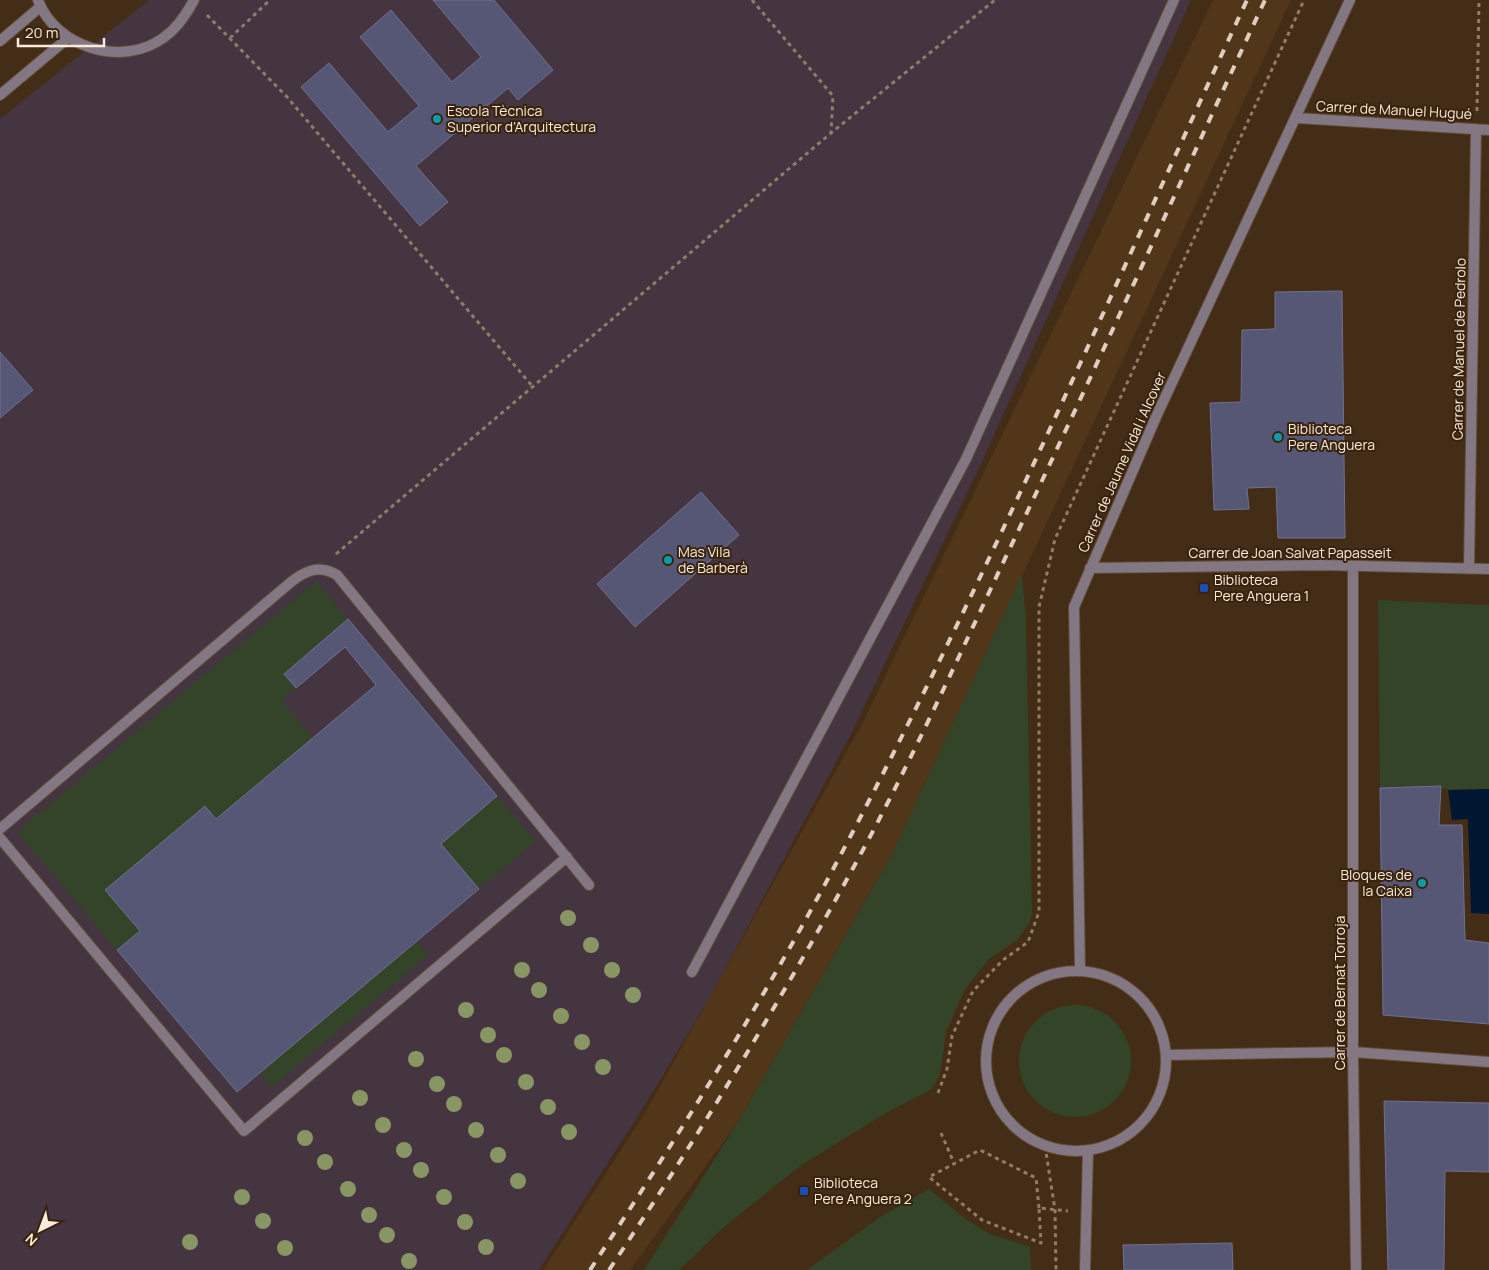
<svg xmlns="http://www.w3.org/2000/svg" width="1489" height="1270" font-family="Manrope,sans-serif">
  <rect width="100%" height="100%" fill="#442d16"/>
  <path fill="#523619" d="M1213,0H1291L891,856L738,1122L630,1270H543L645,1113L862,724Z"/>
  <path fill="#453540" d="M149,0H1191L980,466L850,736L710,997L647,1102L539,1270H0V119Z"/>
  <path fill="#334428" d="M1022,574L1026,620L1032,912L1030,922L1017,940L989,959L965,989L946,1032L940,1075L932,1089L884,1114L800,1166L724,1227L679,1270H644L738,1122L891,856Z
    M316,581L348,619L284,674L296,688L281,701L313,738L216,819L105,890L140,931L117,950L17,832Z
    M1378,600L1489,605V789L1448,790L1441,787L1380,788Z
    M497,796L536,841L479,889L441,844Z
    M417,941L428,955L272,1087L260,1073Z
    M1019 1061a56 56 0 1 1 112 0a56 56 0 1 1-112 0Z
    M929,1189L967,1220L990,1234L1030,1247L1031,1270H807L880,1217Z"/>
  <path fill="#001731" d="M1489,789V914L1471,913L1468,819L1452,820L1448,790Z"/>
  <path fill="#565675" stroke="#707090" d="M433,0H494L553,70L518,100L508,88L416,166L448,202L420,226L301,87L329,63L388,132L419,106L360,37L391,10L452,82L481,57Z
    M1342,291L1345,538H1278L1276,487L1247,488L1249,509L1214,510L1210,403L1241,402L1242,330L1275,329V292Z
    M0,352L33,390L0,418Z
    M701,492L739,535L635,627L597,584Z
    M348,619L497,796L441,844L479,889L237,1092L117,950L140,931L105,890L205,806L216,819L376,685L345,647L296,688L284,674Z
    M1441,786L1439,825H1462L1465,940L1489,943V1024L1383,1015L1380,788Z
    M1384,1101L1489,1103V1172L1445,1171L1444,1270H1388Z
    M1232,1243L1233,1270H1124L1123,1245Z"/>
  <g fill="none" stroke-linecap="round" stroke-linejoin="round">
    <g stroke="#614b36" stroke-width="12">
      <path id="service" d="M0,829L291,582C305,571 319,564 337,575L589,885
        M0,838L244,1131L567,857
        M692,972L966,459L1174,0"/>
    </g>
    <g stroke="#614b36" stroke-width="12">
      <path id="minor" d="M38,0C55,47 122,68 163,38C177,29 186,15 194,0
        M0,41L40,7
        M0,95L68,38
        M1297,118L1489,130
        M1353,566V1052L1356,1270
        M1090,568L1321,565L1489,569
        M1469,568L1476,129
        M1080,970L1074,607L1156,417L1350,0
        M986 1061a90 90 0 1 1 180 0a90 90 0 1 1-180 0Z
        M1166,1055L1353,1052L1489,1062
        M1085,1270L1088,1151"/>
    </g>
    <path stroke="#907c69" stroke-width="3" stroke-dasharray="4 4" stroke-linecap="butt" d="M752,0L833,96L831,133
      M207,15L287,97L533,387
      M230,38L270,0
      M1477,111L1479,0
      M336,554L831,133L995,0
      M938,1093L947,1069L952,1036L973,991L1003,960L1028,942L1039,912V607L1055,539L1304,0
      M941,1133L954,1163
      M1045,1146L1055,1210L1056,1270
      M1039,1208L1036,1178L980,1150L929,1177L982,1220L1041,1243L1039,1208L1068,1211"/>
    <use href="#service" stroke="#827782" stroke-width="10"/>
    <use href="#minor" stroke="#827782" stroke-width="10"/>
    <path stroke="#dfcebf" stroke-width="4" stroke-dasharray="9 9" stroke-linecap="butt" d="M590,1270C678,1136 764,1000 839,858C987,579 1114,286 1247,0
      M609,1270C696,1140 777,1007 852,870C906,772 953,669 1001,567C1091,379 1177,189 1265,0"/>
  </g>
  <g fill="#889664">
    <circle cx="568" cy="918" r="8"/>
    <circle cx="591" cy="945" r="8"/>
    <circle cx="522" cy="970" r="8"/>
    <circle cx="612" cy="970" r="8"/>
    <circle cx="539" cy="990" r="8"/>
    <circle cx="633" cy="995" r="8"/>
    <circle cx="466" cy="1010" r="8"/>
    <circle cx="561" cy="1016" r="8"/>
    <circle cx="488" cy="1035" r="8"/>
    <circle cx="582" cy="1042" r="8"/>
    <circle cx="504" cy="1055" r="8"/>
    <circle cx="416" cy="1059" r="8"/>
    <circle cx="603" cy="1067" r="8"/>
    <circle cx="526" cy="1082" r="8"/>
    <circle cx="437" cy="1084" r="8"/>
    <circle cx="360" cy="1098" r="8"/>
    <circle cx="454" cy="1104" r="8"/>
    <circle cx="548" cy="1107" r="8"/>
    <circle cx="383" cy="1125" r="8"/>
    <circle cx="476" cy="1130" r="8"/>
    <circle cx="569" cy="1132" r="8"/>
    <circle cx="305" cy="1138" r="8"/>
    <circle cx="404" cy="1150" r="8"/>
    <circle cx="498" cy="1155" r="8"/>
    <circle cx="325" cy="1162" r="8"/>
    <circle cx="421" cy="1170" r="8"/>
    <circle cx="518" cy="1181" r="8"/>
    <circle cx="348" cy="1189" r="8"/>
    <circle cx="242" cy="1197" r="8"/>
    <circle cx="444" cy="1197" r="8"/>
    <circle cx="369" cy="1215" r="8"/>
    <circle cx="263" cy="1221" r="8"/>
    <circle cx="465" cy="1222" r="8"/>
    <circle cx="387" cy="1235" r="8"/>
    <circle cx="190" cy="1242" r="8"/>
    <circle cx="486" cy="1247" r="8"/>
    <circle cx="285" cy="1248" r="8"/>
    <circle cx="409" cy="1261" r="8"/>
  </g>
  <g fill="#0f9aa8" stroke="#39230c" stroke-width="2">
    <circle cx="437" cy="119" r="5"/>
    <circle cx="1278" cy="437" r="5"/>
    <circle cx="668" cy="560" r="5"/>
    <circle cx="1422" cy="883" r="5"/>
  </g>
  <g fill="#1a4fb4" stroke="#39230c" stroke-width="2">
    <rect x="1199" y="583" width="10" height="10" rx="2.5"/>
    <rect x="799" y="1186" width="10" height="10" rx="2.5"/>
  </g>
  <g text-anchor="middle" stroke-width="4" stroke-linejoin="round" paint-order="stroke">
    <g font-size="14" fill="#faebdd" stroke="#39230c">
      <text transform="translate(1394 110) rotate(3)" y="5">Carrer de Manuel Hugué</text>
      <text transform="translate(1459 349) rotate(-89)" y="5">Carrer de Manuel de Pedrolo</text>
      <text transform="translate(1122 462) rotate(-66)" y="5">Carrer de Jaume Vidal i Alcover</text>
      <text x="1290" y="558">Carrer de Joan Salvat Papasseit</text>
      <text transform="translate(1340 993) rotate(-90)" y="5">Carrer de Bernat Torroja</text>
    </g>
    <g font-size="14" fill="#faebdd" stroke="#39230c" text-anchor="start">
      <text x="447" y="116">Escola Tècnica<tspan x="447" dy="16">Superior d'Arquitectura</tspan></text>
      <text x="1288" y="434">Biblioteca<tspan x="1288" dy="16">Pere Anguera</tspan></text>
      <text x="678" y="557">Mas Vila<tspan x="678" dy="16">de Barberà</tspan></text>
      <text x="1214" y="585">Biblioteca<tspan x="1214" dy="16">Pere Anguera 1</tspan></text>
      <text x="1412" y="880" text-anchor="end">Bloques de<tspan x="1412" dy="16">la Caixa</tspan></text>
      <text x="814" y="1188">Biblioteca<tspan x="814" dy="16">Pere Anguera 2</tspan></text>
    </g>
  </g>
  <g transform="translate(40 1230) rotate(222)" stroke="#39230c" stroke-width="4" paint-order="stroke">
  <path d="M0-4L9 19L0 12L-9 19Z" fill="#faebdd"/>
  <text y="-8" font-size="14" font-weight="bold" text-anchor="middle" fill="#faebdd">N</text>
  </g>
  <path d="M18 38v8h86v-8" fill="none" stroke="#faebdd" stroke-width="2.5"/>
  <text x="25" y="38" font-size="15" fill="#faebdd" stroke="#39230c" stroke-width="4" paint-order="stroke">20 m</text>
</svg>
